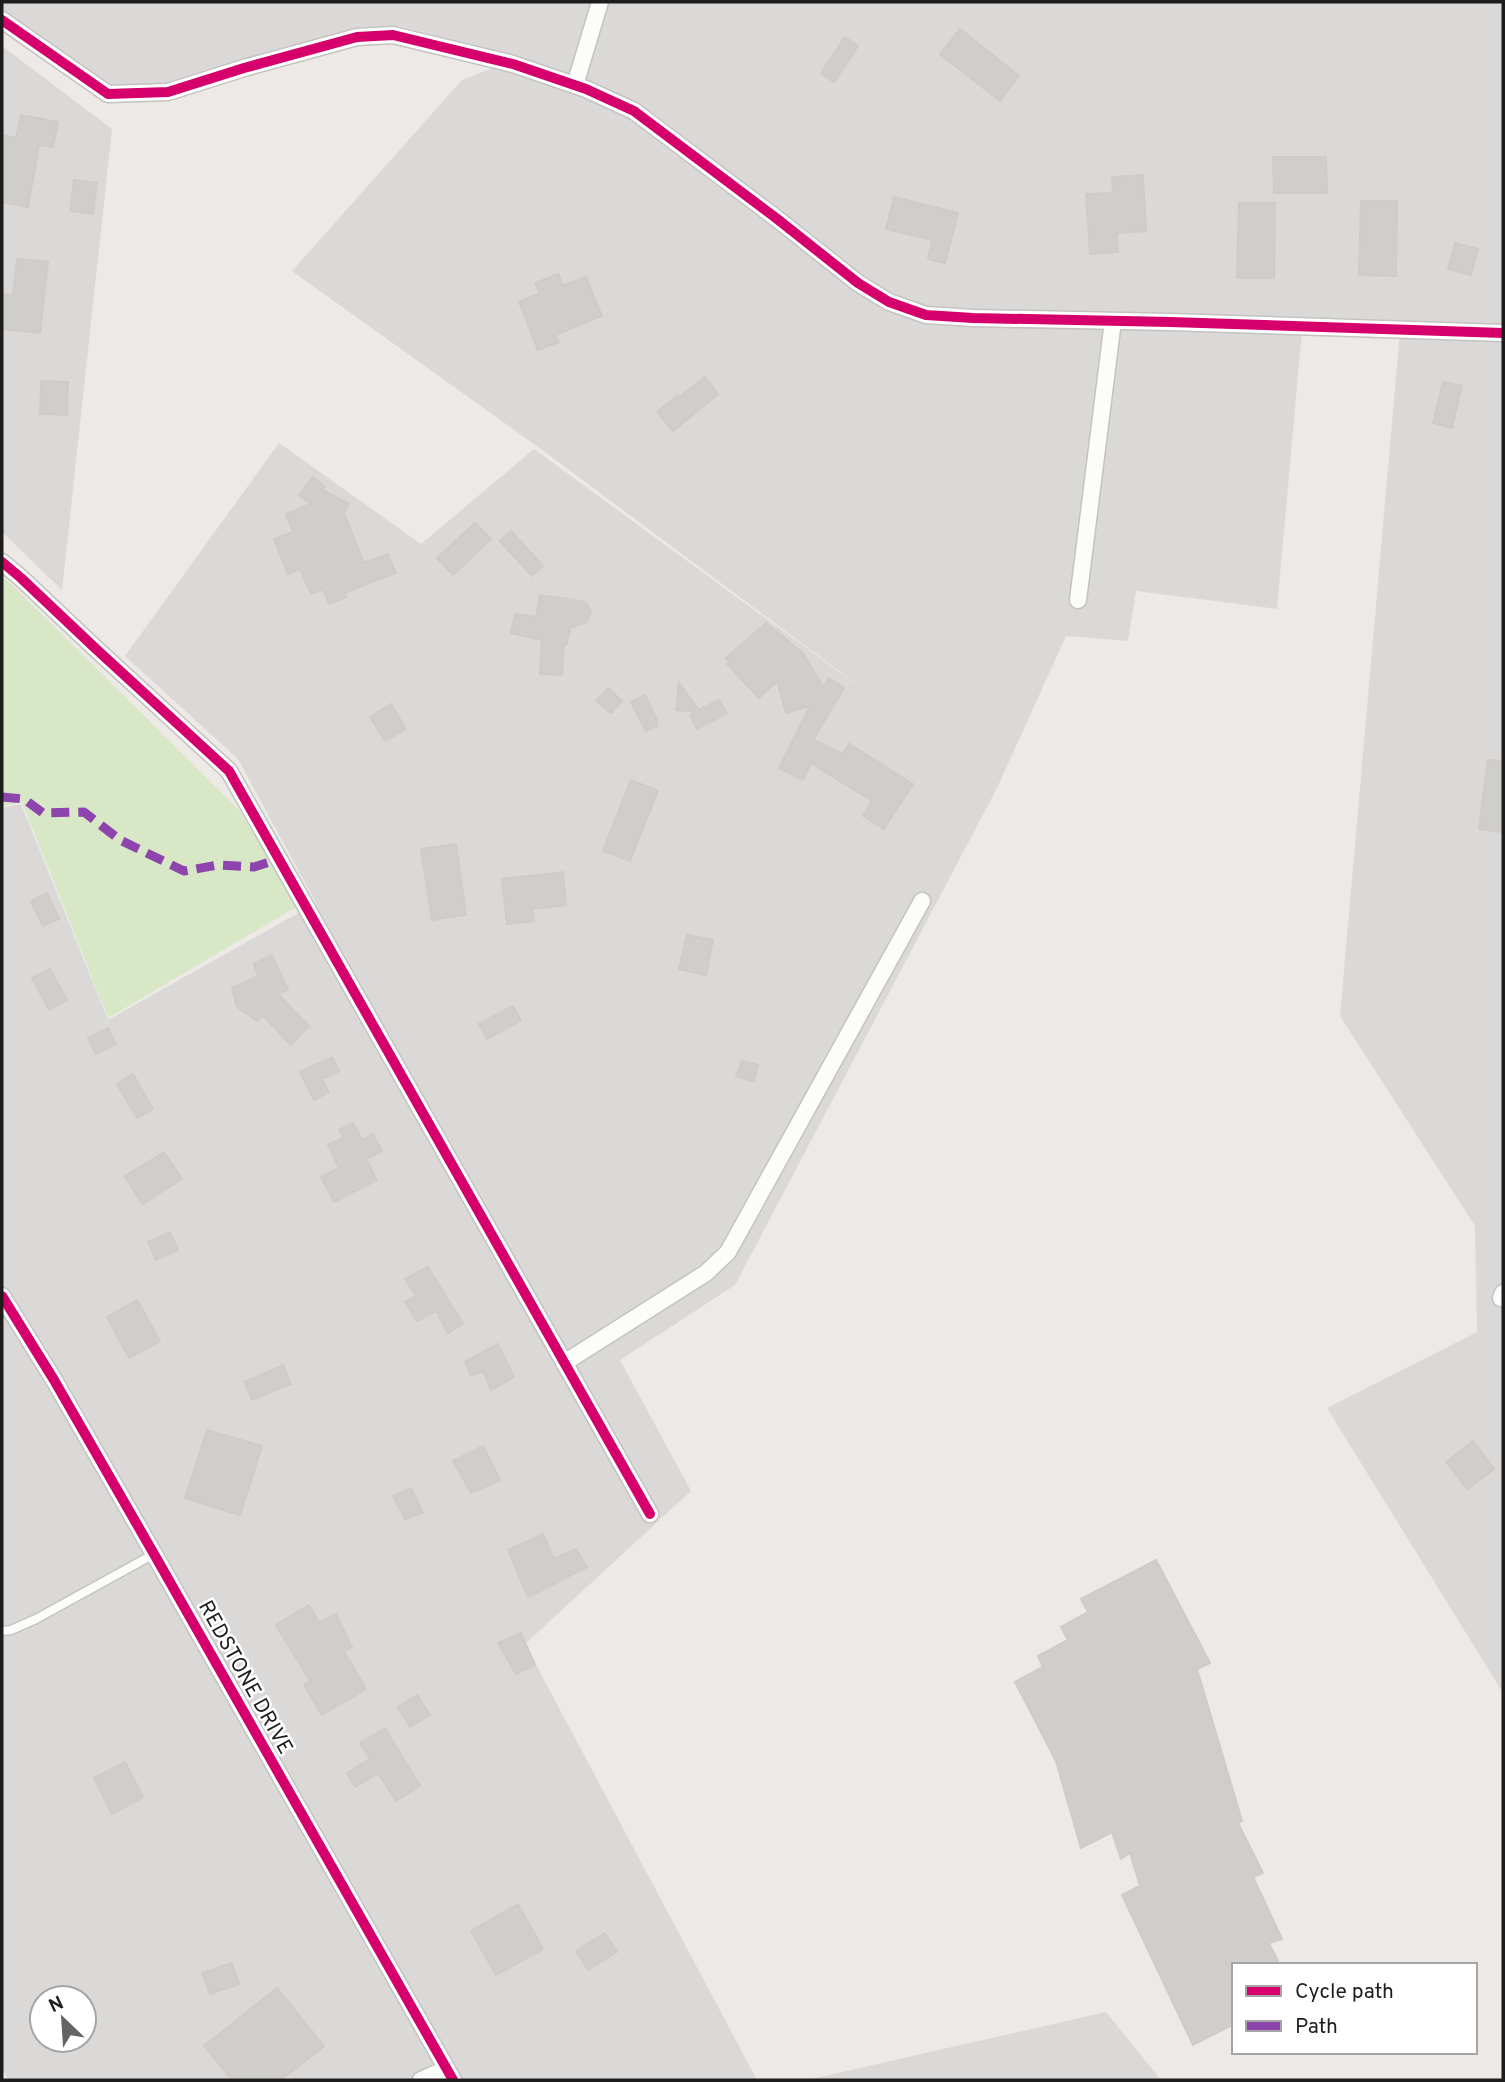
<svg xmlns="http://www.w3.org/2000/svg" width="1505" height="2082" font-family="Overpass,sans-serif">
  <rect width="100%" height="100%" fill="#ece9e6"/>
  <path fill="#dbd9d7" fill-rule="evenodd" d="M2,2H1503V1693L1327,1408L1477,1332L1475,1226L1340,1016L1401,320L1303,319L1277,609L1136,591L1128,641L1066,636L997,788L735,1285L620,1360L691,1491L525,1644L757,2080H8L2,2067V808L21,804L108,1020L316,903L238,759L125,656L279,443L421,544L534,449L894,712L541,449L292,271L462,80L521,57L399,26L358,28L170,84L110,90L2,15ZM42,1998H84V2040H42Z
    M2,46L112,129L62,590L2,532Z
    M1106,2012L1161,2080H807Z"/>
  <path fill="#d8e7c6" d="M2,575L238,809L298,906L108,1018L22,802L2,806Z"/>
  <path fill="#d0cecb" stroke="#cfcbc8" stroke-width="2" d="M960,29L1019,76L1000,101L940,54Z
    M845,37L858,46L834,82L821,73Z
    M21,115L58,122L53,147L39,145L28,207L2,202V135L16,138Z
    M1273,157H1326L1327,193H1274Z
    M1143,175L1146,231L1117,233L1118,252L1090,254L1086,194L1113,193L1112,177Z
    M74,180L97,183L93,214L70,211Z
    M894,197L958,213L945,263L928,259L932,240L886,229Z
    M1361,201H1397L1396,276L1359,275Z
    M1239,203H1275L1274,278H1237Z
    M1455,243L1478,249L1471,275L1448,269Z
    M17,259L48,262L40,333L2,329V294L13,295Z
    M558,274L563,286L586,277L602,316L555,335L559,342L538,350L519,302L540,293L535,283Z
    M705,377L718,394L673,431L657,412L678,395L679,397Z
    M41,381L68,382L67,415L40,414Z
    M1443,382L1462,386L1452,428L1433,423Z
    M313,477L325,487L322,490L349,504L344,513L364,563L388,554L396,573L344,593L346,597L329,604L323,589L311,594L300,569L288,574L274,539L293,532L286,514L311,504L299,495Z
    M475,523L491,539L453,575L437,558Z
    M511,531L543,566L532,576L500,541Z
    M540,595L581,601L587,604L591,611L587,622L570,628L567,644H564L562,675L540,674L542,640L511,633L515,614L536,617Z
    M766,623L803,653L823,687L829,678L844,688L813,740L843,754L849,744L913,784L884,829L863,816L872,801L811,763L803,780L779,768L810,706L786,713L777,681L759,698L727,664L730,662L726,658Z
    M679,683L699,710L719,700L727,713L697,729L690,715L697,712L676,710Z
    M608,688L622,701L611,713L596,701Z
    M645,695L657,720V726L646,731L631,702Z
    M391,704L406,729L385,741L370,717Z
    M1488,760L1503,761V832L1479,829Z
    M631,780L658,791L630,861L603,851Z
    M456,844L466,915L432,920L421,849Z
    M563,872L566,905L532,909L534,921L507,924L502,879Z
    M47,893L59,919L43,926L31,901Z
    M687,935L713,940L706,975L679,969Z
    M272,955L288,990L277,993L309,1026L291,1045L263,1016L257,1021L237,1007L232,988L258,976L254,964Z
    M50,969L67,1000L49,1010L32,978Z
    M513,1006L521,1020L487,1039L479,1024Z
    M108,1028L116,1044L96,1054L88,1038Z
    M332,1057L339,1071L322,1079L329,1092L314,1100L300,1072Z
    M742,1061L758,1065L754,1082L736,1076Z
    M133,1074L153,1109L137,1118L117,1084Z
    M353,1123L362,1140L373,1134L382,1151L366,1159L377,1180L334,1202L321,1177L339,1168L328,1145L343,1138L339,1130Z
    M164,1152L182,1179L142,1204L125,1176Z
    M170,1232L178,1250L156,1260L148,1242Z
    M428,1267L463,1324L448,1333L436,1311L417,1321L405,1302L416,1296L405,1279Z
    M137,1300L160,1341L129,1358L107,1317Z
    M498,1344L514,1377L491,1390L483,1371L471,1376L465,1362Z
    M283,1365L291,1384L252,1400L245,1382Z
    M207,1430L262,1446L240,1515L185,1498Z
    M1473,1441L1494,1469L1467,1489L1446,1462Z
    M483,1446L500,1480L471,1493L453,1461Z
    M411,1488L423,1513L405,1519L393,1496Z
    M543,1534L554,1559L576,1549L587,1567L528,1597L508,1550Z
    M1156,1560L1210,1663L1197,1669L1242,1821L1238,1823L1263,1873L1253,1877L1282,1939L1269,1943L1280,1965H1234V2024L1193,2045L1122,1895L1140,1886L1130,1853L1121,1859L1112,1832L1081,1848L1056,1761L1015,1682L1043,1667L1038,1656L1068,1640L1061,1627L1088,1612L1081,1599Z
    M309,1605L319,1623L336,1614L352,1647L344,1651L366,1689L322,1715L304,1685L310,1681L276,1625Z
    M521,1633L535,1665L516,1674L498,1643Z
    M417,1695L430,1715L410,1727L398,1707Z
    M385,1728L420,1786L396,1801L378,1773L355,1787L347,1773L370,1759L360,1743Z
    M125,1762L143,1797L112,1814L94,1778Z
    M518,1904L543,1949L496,1975L471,1931Z
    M605,1933L617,1952L588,1970L576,1951Z
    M232,1963L239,1984L210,1994L202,1973Z
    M277,1988L324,2046L281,2080H232L204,2046Z"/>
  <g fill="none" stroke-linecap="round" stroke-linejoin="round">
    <g stroke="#c4c3c2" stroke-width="11">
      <path id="lane" d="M2,1631L11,1630L36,1619L154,1554"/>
    </g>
    <g stroke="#c4c3c2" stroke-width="19">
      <path id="street" d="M2,20L108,94L168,92L244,68L357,37L393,35L513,64L586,89L634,111L776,218L858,283L889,302L926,315L973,318L1170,322L1503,333
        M575,85L600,2
        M2,562L21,578L95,648L229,771L650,1514
        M1078,600L1113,321
        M2,1296L54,1380L154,1554L453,2080
        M1501,1298L1503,1293
        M564,1363L706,1273L728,1252L922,901
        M421,2080L446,2069"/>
    </g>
    <use href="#lane" stroke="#fcfcfb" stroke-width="8"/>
    <use href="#street" stroke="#fcfcfb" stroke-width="16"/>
    <path stroke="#8e44ad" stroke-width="9" stroke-dasharray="18 9" stroke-linecap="butt" d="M2,797L24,799L43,813L84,812L120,840L184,871L218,865L254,867L279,859"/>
    <g stroke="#fff" stroke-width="15">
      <path id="cycleway" d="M2,20L108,94L168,92L244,68L357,37L393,35L513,64L586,89L634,111L776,218L858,283L889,302L926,315L973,318L1170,322L1503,333
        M2,562L21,578L95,648L229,771L650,1514
        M2,1296L54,1380L154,1554L453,2080"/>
    </g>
    <use href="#cycleway" stroke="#d6006c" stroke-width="10"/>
  </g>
  <g text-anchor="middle" stroke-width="5" stroke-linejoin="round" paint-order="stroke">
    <g font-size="21" fill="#1d1d1d" stroke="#fff">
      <text transform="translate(246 1677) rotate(61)" y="7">REDSTONE DRIVE</text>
    </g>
  </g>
  <rect width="1505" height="2082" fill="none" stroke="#1d1d1d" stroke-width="7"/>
  <rect x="1232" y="1963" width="245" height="91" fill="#ffffff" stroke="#a5a5a5" stroke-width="2"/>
  <rect x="1246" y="1986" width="35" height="10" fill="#d6006c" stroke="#a5a5a5" stroke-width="2"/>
  <text x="1295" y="1998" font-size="21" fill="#1d1d1d">Cycle path</text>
  <rect x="1246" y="2021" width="35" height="10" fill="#8e44ad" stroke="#a5a5a5" stroke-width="2"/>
  <text x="1295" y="2033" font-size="21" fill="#1d1d1d">Path</text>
  <g transform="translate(63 2019) rotate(335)"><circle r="33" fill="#ffffff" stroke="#a5a5a5" stroke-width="2"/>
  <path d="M0-5L12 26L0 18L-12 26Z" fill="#656463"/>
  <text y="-10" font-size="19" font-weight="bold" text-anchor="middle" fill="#1d1d1d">N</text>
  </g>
</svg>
